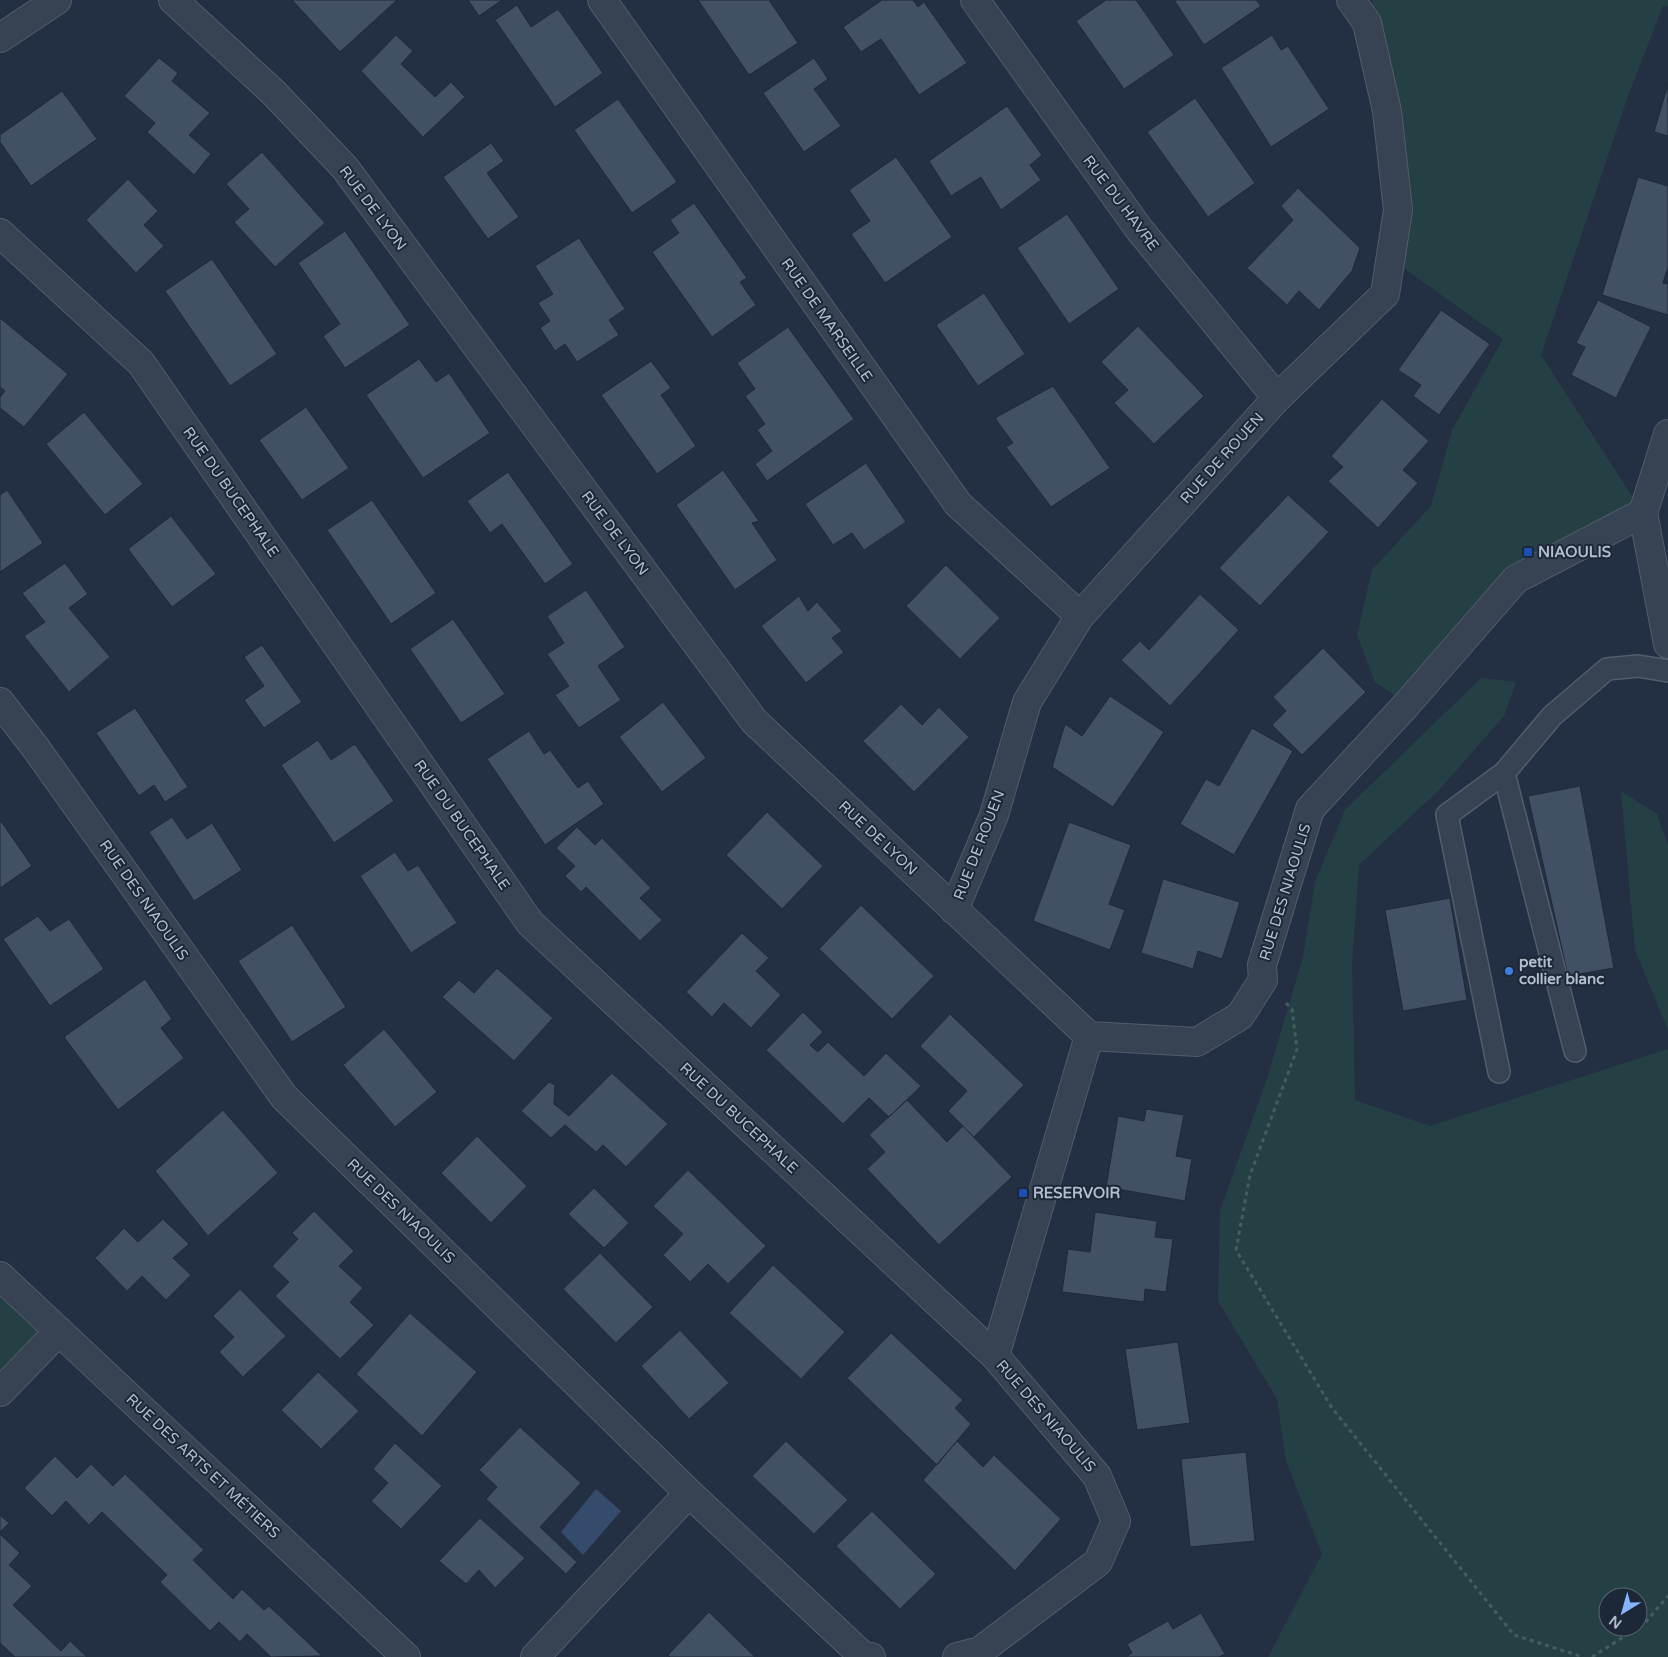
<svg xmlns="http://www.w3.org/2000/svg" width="1668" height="1657" font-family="'Varela Round',sans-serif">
  <rect width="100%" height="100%" fill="#233043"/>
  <path fill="#254044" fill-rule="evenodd" d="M1373,0H1668V6H1663L1629,93L1541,355L1643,513L1516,579L1407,704L1375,682L1357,635L1372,570L1431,506L1452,430L1503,339L1391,259L1367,23Z
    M1481,678L1516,682L1504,716L1439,790L1359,865L1352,964L1355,1100L1430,1126L1668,1049V1657H1268L1322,1554L1286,1461L1277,1399L1218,1301L1220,1211L1267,1079L1303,957L1315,882L1345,810ZM1608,1597H1638V1627H1608Z
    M1621,791L1657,814L1668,845V1030L1635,950Z
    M0,1276L59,1331L0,1392Z"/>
  <path fill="#354b6b" d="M596,1489L621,1511L583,1555L561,1532Z"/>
  <path fill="#415065" stroke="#1e2939" d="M292,0H397L340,52Z
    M468,0H502L479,16Z
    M698,0H769L798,43L749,75Z
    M882,0H913L918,7L924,2L967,63L919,95L881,39L861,52L843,27Z
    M1106,0H1136L1174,55L1124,89L1076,21Z
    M1174,0H1256L1261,6L1204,45Z
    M517,5L531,27L558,9L603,73L555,107L495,20Z
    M396,35L413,51L401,64L435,97L451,82L465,97L423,137L361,71Z
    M1272,35L1281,50L1288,46L1329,109L1271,147L1221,68Z
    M159,58L178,73L172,81L210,113L189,135L211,154L194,175L147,132L155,123L124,96Z
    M814,58L828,79L814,89L841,126L804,152L763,93Z
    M1668,84V136L1654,132Z
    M62,91L97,139L31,186L0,142V135Z
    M1195,98L1255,183L1208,217L1147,132Z
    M618,99L677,182L632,213L574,130Z
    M1007,106L1042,155L1030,165L1041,180L1001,210L981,177L951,196L929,161Z
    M491,143L504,161L487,173L519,217L488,239L443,177Z
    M262,152L325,223L275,267L234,222L249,209L226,184Z
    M896,157L952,237L885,283L851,234L870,221L849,190Z
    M1638,177L1668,186V267L1663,283L1668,284V315L1602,295Z
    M128,179L158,211L144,225L164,246L136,273L86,220Z
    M1298,188L1360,248L1352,271L1319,310L1299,291L1287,305L1247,268L1293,220L1281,206Z
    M694,203L747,278L740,282L756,305L712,337L652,252L679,233L670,220Z
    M1067,214L1119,289L1069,324L1017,248Z
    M345,231L410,325L345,368L323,336L340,324L298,263Z
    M579,238L625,309L609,320L619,335L577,362L565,344L555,351L540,328L550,321L538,303L553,294L535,266Z
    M212,259L277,354L230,386L165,291Z
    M984,293L1025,354L978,386L936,325Z
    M1598,300L1651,327L1616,398L1571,375L1585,347L1576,343Z
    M1441,310L1490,344L1439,415L1413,396L1421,385L1398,370Z
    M0,318L68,374L24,427L0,408V397L5,391L0,387Z
    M1138,326L1204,396L1154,444L1114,403L1128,390L1101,362Z
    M788,327L854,419L767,481L755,464L772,451L757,430L765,424L745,396L755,389L737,363Z
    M419,359L436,382L449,373L490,433L423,478L366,395Z
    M651,361L671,388L661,395L696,446L657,474L601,395Z
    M1053,386L1110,468L1051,507L1006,447L1013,443L995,418Z
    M1382,399L1429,441L1403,470L1418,483L1378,528L1328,481L1343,467L1331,456Z
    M306,407L349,468L302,500L259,440Z
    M84,412L143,484L105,515L46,444Z
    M866,463L906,522L864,550L852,533L833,545L805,504Z
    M723,470L759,521L752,523L777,560L735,590L676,505Z
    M508,472L573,564L545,584L502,524L490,533L467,501Z
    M7,490L43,543L0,572V495Z
    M1288,495L1329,532L1260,606L1219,568Z
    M372,500L436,593L391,624L327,530Z
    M171,516L216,574L172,607L128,549Z
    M65,563L88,594L69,608L110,657L69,692L24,636L45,622L22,593Z
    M946,565L1000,618L960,659L906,606Z
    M586,590L625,647L598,666L621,700L579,728L555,695L569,686L547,654L564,643L547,616Z
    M1200,594L1239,630L1170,706L1121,660L1140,641L1149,650Z
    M799,596L808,611L817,602L842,631L832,638L844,652L806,683L761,626Z
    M453,619L505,694L461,723L410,649Z
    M262,645L302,702L264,728L244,700L264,686L244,657Z
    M1323,648L1366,692L1302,755L1272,725L1286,711L1273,697Z
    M1110,696L1164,732L1113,807L1052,767L1065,724L1082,736Z
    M663,702L706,758L662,792L619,737Z
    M901,704L922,725L939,707L969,737L914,792L863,741Z
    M135,708L188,787L165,802L154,785L139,796L96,733Z
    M1252,728L1293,751L1234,855L1180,824L1206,779L1219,786Z
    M529,731L544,754L550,750L578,788L588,781L604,804L545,845L487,759Z
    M318,740L331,760L355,744L394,801L334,843L281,765Z
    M1580,786L1614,968L1568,976L1528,796Z
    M767,812L823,866L782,909L726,855Z
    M172,817L187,839L212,823L242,870L194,901L149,832Z
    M0,820L32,866L0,888Z
    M1069,822L1131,845L1109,904L1125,910L1110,950L1033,921Z
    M577,827L595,845L602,838L651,888L640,898L662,920L640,941L586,887L581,892L565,876L575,866L556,848Z
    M395,852L408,871L418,865L457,923L411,953L360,876Z
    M1163,879L1240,902L1222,959L1198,951L1193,969L1141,953Z
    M1450,898L1467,1000L1403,1011L1385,910Z
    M861,905L934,976L892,1019L819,949Z
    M38,916L50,931L69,919L104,969L50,1006L3,939Z
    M292,925L346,1007L292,1042L238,961Z
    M742,933L769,958L756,971L781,995L751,1028L724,1003L712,1017L686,992Z
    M497,968L553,1018L514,1061L442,997L459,980L474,993Z
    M145,979L172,1019L161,1028L184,1058L118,1110L64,1037Z
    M803,1012L823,1032L810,1045L818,1052L828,1042L864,1076L886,1053L921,1086L889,1117L869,1098L843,1124L766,1050Z
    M950,1014L1024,1085L974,1137L948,1111L967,1091L920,1046Z
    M384,1029L437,1092L395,1127L343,1065Z
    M612,1073L668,1124L626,1167L603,1145L596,1152L565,1125L551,1138L521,1111L549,1082L555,1085L554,1104L569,1116Z
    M907,1100L947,1142L963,1126L1012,1177L939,1245L867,1169L885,1152L869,1135Z
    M1146,1109L1184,1115L1176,1156L1192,1159L1185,1201L1106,1187L1118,1116L1144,1121Z
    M223,1110L278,1173L208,1236L155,1171Z
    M477,1136L527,1186L491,1223L441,1173Z
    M688,1170L766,1246L728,1284L708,1264L690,1282L663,1255L683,1234L653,1206Z
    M594,1188L629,1223L604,1248L568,1214Z
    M314,1211L354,1251L339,1266L363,1288L350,1302L374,1325L340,1359L275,1296L289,1282L272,1266L298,1239L292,1233Z
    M1095,1212L1157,1221L1155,1237L1173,1239L1166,1292L1145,1289L1144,1302L1062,1292L1068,1249L1090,1252Z
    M163,1219L189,1244L173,1258L191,1275L166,1300L142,1276L127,1291L95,1258L124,1228L138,1242Z
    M600,1253L653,1307L616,1343L563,1289Z
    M773,1265L845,1332L801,1379L729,1313Z
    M240,1289L286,1336L243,1377L219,1352L234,1337L213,1316Z
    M410,1313L477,1372L422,1436L356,1374Z
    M680,1330L729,1383L689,1419L641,1366Z
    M891,1333L963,1400L955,1408L971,1424L937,1465L847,1378Z
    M1178,1342L1190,1423L1137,1430L1125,1349Z
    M318,1372L359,1411L321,1449L281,1410Z
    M520,1427L581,1483L540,1527L577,1562L566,1574L486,1499L497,1487L479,1470Z
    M786,1441L848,1500L814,1534L752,1476Z
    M957,1441L983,1467L994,1455L1061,1519L1015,1571L923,1480Z
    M395,1443L442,1486L401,1529L371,1501L388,1483L373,1469Z
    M1246,1452L1255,1541L1190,1547L1181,1459Z
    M55,1456L77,1478L91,1464L113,1486L125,1474L204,1550L193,1560L233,1599L242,1589L264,1610L269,1606L322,1656L271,1657L247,1634L240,1642L219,1622L210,1631L160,1582L167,1575L102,1512L89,1525L66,1501L52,1516L24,1488Z
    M872,1511L936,1574L900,1609L836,1546Z
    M0,1515L9,1523L0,1532Z
    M480,1518L525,1558L495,1588L479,1570L466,1584L439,1561Z
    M0,1534L20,1553L9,1565L32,1586L13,1605L61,1651L70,1641L87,1657H15L0,1643Z
    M709,1612L755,1657H670L668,1655Z
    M1201,1613L1225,1654L1219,1657H1126L1132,1653L1127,1644L1168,1621L1173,1629Z"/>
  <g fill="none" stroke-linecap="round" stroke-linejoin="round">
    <g stroke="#525d6c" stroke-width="24">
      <path id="lane" d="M1504,773L1575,1051
        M1499,1072L1447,815L1504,773L1552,716L1607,669L1638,666L1668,671"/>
    </g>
    <g stroke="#525d6c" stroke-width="30">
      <path id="street" d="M173,0L274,93L345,168L754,721L1089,1036
        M602,0L958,504L1080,616
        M975,0L1139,229L1277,398
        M0,38L57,0
        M0,233L141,363L530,923L995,1356
        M1668,434L1643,513L1668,644
        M0,702L35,747L284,1097L689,1493L863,1656L871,1657
        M954,910L994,815L1027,702L1080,616L1277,398L1385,294L1398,210L1387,111L1367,23L1351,0
        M0,1276L406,1657
        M0,1392L59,1331
        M535,1657L689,1493
        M957,1657L980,1651L1098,1562L1116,1521L1097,1476L995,1356L1089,1036L1197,1042L1240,1016L1263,980L1262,965L1310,809L1407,704L1516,579L1643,513"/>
    </g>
    <path stroke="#435d60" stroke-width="3" stroke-dasharray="4 4" stroke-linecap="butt" d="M1286,1003L1292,1009L1297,1049L1250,1175L1236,1250L1332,1408L1514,1635L1583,1657
      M1592,1657L1644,1624L1668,1596"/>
    <use href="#lane" stroke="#374252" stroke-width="21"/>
    <use href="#street" stroke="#374252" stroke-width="28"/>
  </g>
  <g fill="#1a4fb4" stroke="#1c2737" stroke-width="2">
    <rect x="1523" y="547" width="10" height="10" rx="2.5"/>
    <rect x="1018" y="1188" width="10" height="10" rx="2.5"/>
  </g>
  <circle fill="#3f7fe0" stroke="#1c2737" stroke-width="2" cx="1509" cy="971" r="5"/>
  <g text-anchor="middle" stroke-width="4" stroke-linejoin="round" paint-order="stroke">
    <g font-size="15" fill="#b4bdcc" stroke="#1c2737">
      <text transform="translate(1121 203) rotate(53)" y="5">RUE DU HAVRE</text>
      <text transform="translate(373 208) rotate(53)" y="5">RUE DE LYON</text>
      <text transform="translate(827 320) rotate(55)" y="5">RUE DE MARSEILLE</text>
      <text transform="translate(1222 458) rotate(-48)" y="5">RUE DE ROUEN</text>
      <text transform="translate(231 492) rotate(55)" y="5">RUE DU BUCEPHALE</text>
      <text transform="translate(615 533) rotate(53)" y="5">RUE DE LYON</text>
      <text transform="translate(462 825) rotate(55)" y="5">RUE DU BUCEPHALE</text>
      <text transform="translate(878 838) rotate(43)" y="5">RUE DE LYON</text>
      <text transform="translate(979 845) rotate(-69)" y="5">RUE DE ROUEN</text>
      <text transform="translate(1285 892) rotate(-73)" y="5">RUE DES NIAOULIS</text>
      <text transform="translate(144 900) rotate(55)" y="5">RUE DES NIAOULIS</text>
      <text transform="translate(739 1118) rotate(43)" y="5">RUE DU BUCEPHALE</text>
      <text transform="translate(401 1211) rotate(44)" y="5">RUE DES NIAOULIS</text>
      <text transform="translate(1046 1416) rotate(49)" y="5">RUE DES NIAOULIS</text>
      <text transform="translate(203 1466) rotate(43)" y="5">RUE DES ARTS ET MÉTIERS</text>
    </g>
    <g font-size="15" font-weight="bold" fill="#b4bdcc" stroke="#1c2737" text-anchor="start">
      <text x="1538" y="557">NIAOULIS</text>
      <text x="1519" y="967">petit<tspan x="1519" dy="17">collier blanc</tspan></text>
      <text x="1033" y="1198">RESERVOIR</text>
    </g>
  </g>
  <g transform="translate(1623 1612) rotate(217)"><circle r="24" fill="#1c2737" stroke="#596373"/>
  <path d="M0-4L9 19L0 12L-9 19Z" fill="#86b4ff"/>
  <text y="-8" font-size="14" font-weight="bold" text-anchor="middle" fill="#b4bdcc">N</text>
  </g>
</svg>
